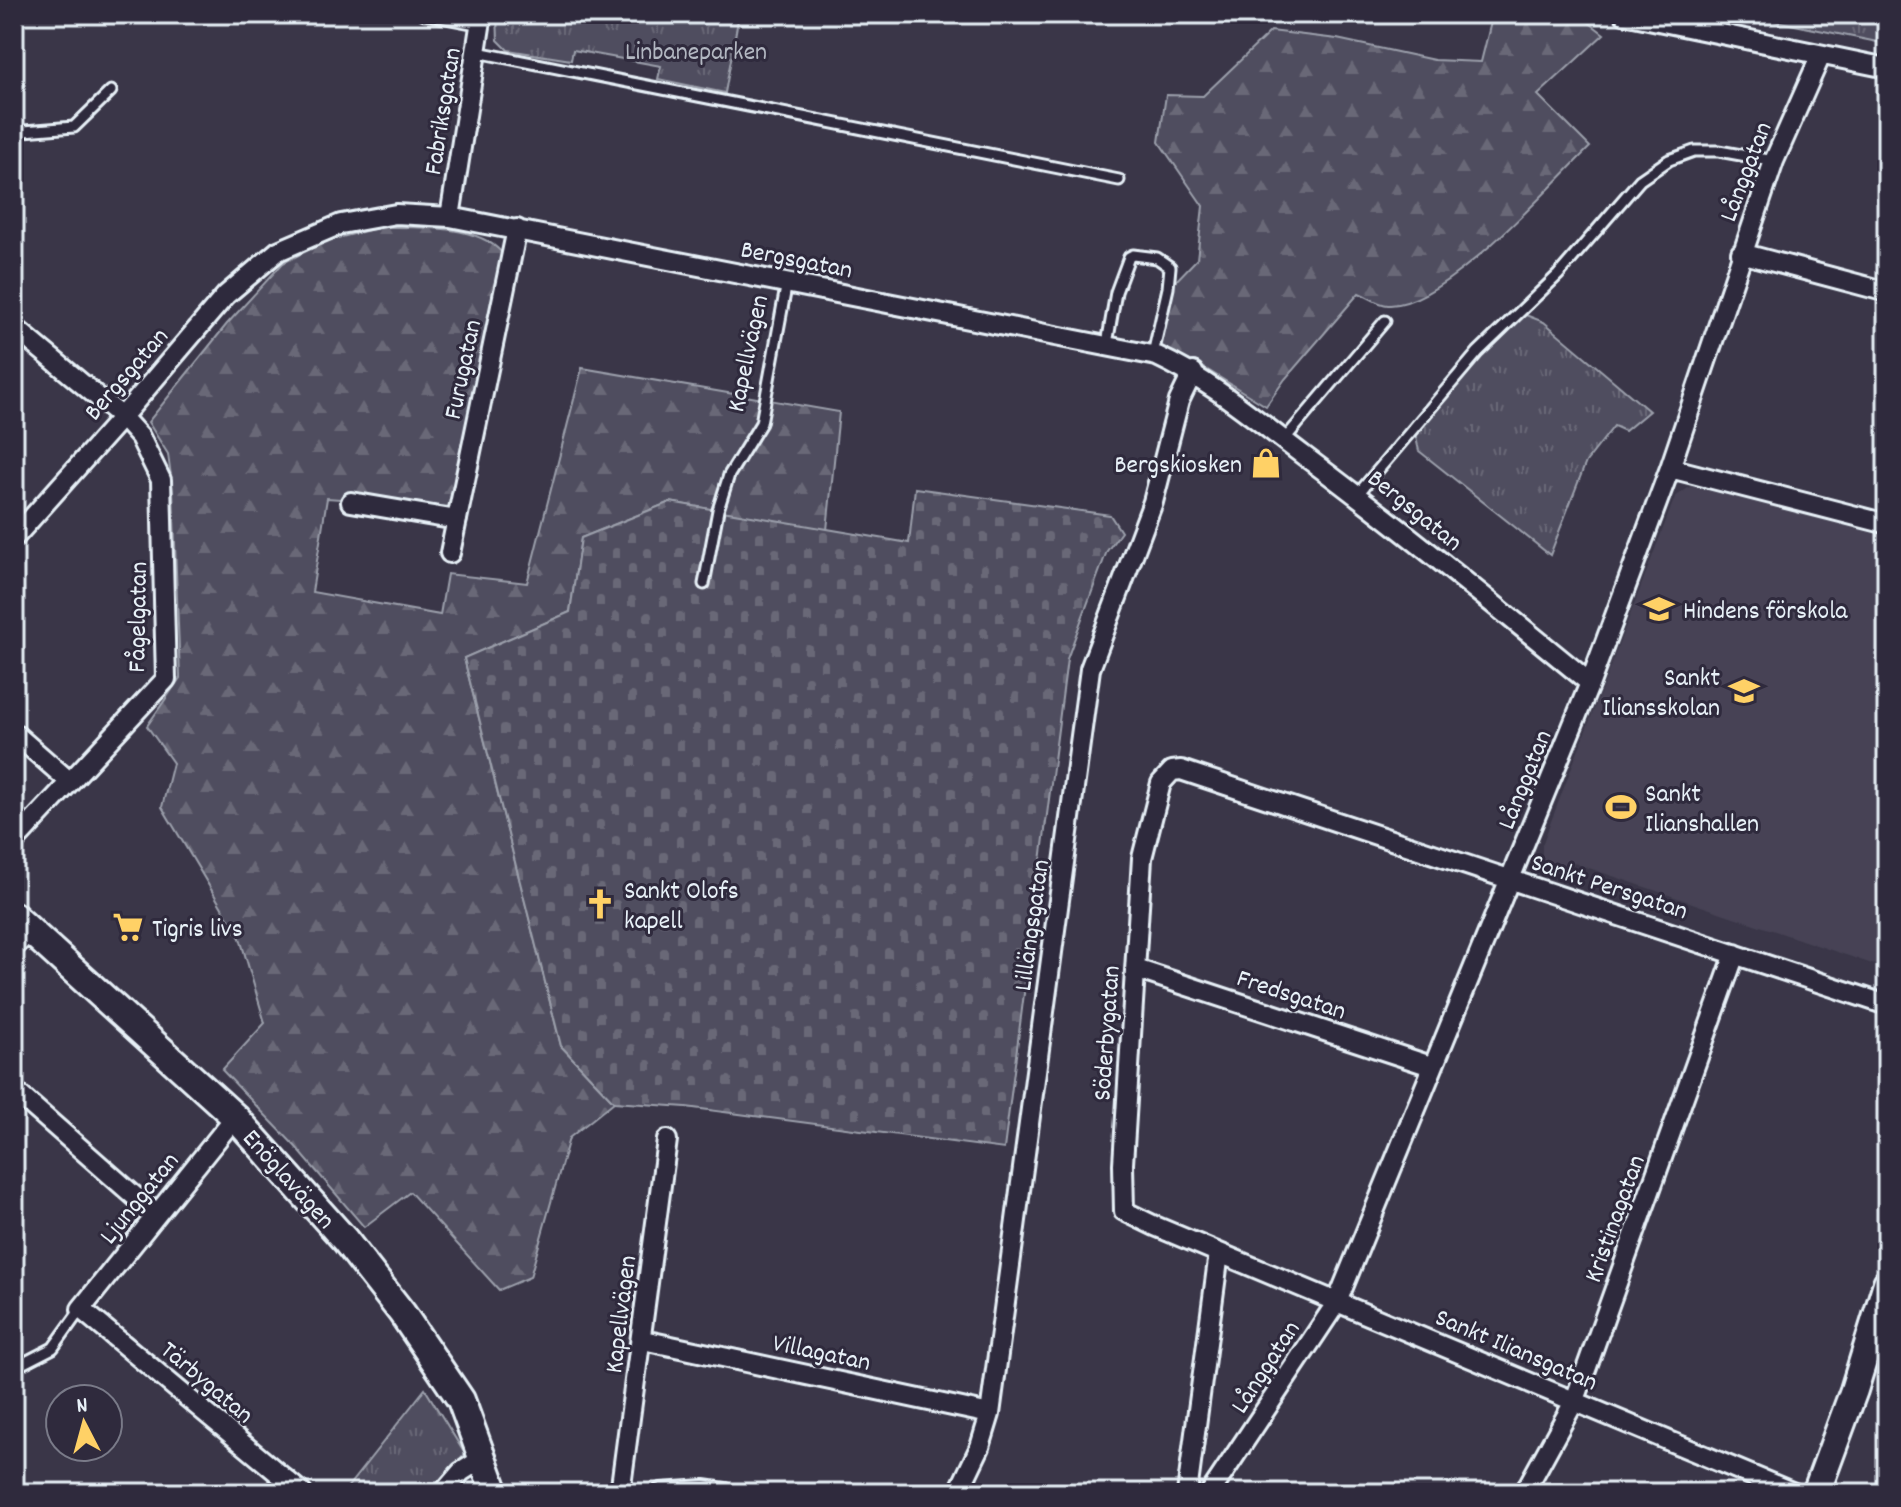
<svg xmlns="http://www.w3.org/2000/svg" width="1901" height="1507" font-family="Dekko,sans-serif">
  <defs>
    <pattern id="grass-tufts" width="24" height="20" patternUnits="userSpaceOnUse" patternTransform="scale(2)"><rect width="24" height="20" fill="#504e5f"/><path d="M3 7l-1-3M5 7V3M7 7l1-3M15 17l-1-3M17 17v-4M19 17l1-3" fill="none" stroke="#696877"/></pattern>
    <pattern id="forest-firs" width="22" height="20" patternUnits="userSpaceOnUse" patternTransform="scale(2)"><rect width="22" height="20" fill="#504e5f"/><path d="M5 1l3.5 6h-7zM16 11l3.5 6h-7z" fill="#696877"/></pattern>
    <pattern id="cemetery-stones" width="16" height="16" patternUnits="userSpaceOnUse" patternTransform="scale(2)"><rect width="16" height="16" fill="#504e5f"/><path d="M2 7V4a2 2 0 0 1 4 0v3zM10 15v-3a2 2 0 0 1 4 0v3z" fill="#696877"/></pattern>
  </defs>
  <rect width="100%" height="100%" fill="#3a3648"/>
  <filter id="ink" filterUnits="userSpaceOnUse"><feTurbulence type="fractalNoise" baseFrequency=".0125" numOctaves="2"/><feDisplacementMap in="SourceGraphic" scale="16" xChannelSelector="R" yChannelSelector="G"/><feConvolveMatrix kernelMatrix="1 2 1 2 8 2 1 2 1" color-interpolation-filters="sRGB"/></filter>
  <g filter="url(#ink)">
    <path fill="#464354" d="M1694,484L1887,537V969L1574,863L1567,879L1552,873L1542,860V845L1675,497Z"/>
    <path fill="url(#grass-tufts)" stroke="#9ca0ac" stroke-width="2" d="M497,14H707L738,20L725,93L658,79L661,66L573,50L571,60L508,50L498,40Z
      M1741,14H1887V44Z
      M1523,314L1544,322L1649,411L1625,431L1614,426L1586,462L1550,555L1419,451L1415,433L1478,352Z
      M425,1389L465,1454L432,1493H343Z"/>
    <path fill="url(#forest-firs)" stroke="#9ca0ac" stroke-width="2" d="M1493,14H1578L1604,34L1538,95L1590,147C1550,186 1443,308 1388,305C1379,305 1367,296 1359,293L1285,379L1266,406L1196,363L1155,350L1173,284L1197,259L1203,206L1159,142L1166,95L1203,96L1271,31L1337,39L1434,60L1481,62Z
      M381,227C415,227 479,224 502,253L454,507L327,498L312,592L440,615L447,574L527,583L582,368L839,412L827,530L670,502L581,538L570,612L464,658L561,1046L614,1102L569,1138L530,1277L499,1290L410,1192L364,1227L295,1146L222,1070L265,1023L240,938L162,807L173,763L147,726L180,678L173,491L168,454L148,422L227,324L283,263L326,241Z"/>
    <path fill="url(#cemetery-stones)" stroke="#9ca0ac" stroke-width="2" d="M915,488L1110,515L1121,532L1107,551L1067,659L1004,1149L686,1107L614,1102L561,1046L464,658L570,612L581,538L670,502L909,543Z"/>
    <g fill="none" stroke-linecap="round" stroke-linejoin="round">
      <g stroke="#e8f1f8" stroke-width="15">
        <path id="lane" d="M424,14L482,25
          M477,52L1119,180
          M14,141L24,131L74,127L111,91
          M1107,344L1116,292L1129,257L1133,255L1157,258L1170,267L1168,288L1153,354
          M1284,440L1385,321
          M1357,495L1478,352L1558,275L1640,180L1669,160L1694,151H1719L1774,161
          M704,584L718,510L729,475L761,423L787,282
          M14,1368L53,1348L81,1309"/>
      </g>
      <g stroke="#e8f1f8" stroke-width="24">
        <path id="street" d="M1624,14L1887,68
          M450,217L482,14
          M1741,253L1887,292
          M14,327L122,417L140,437L161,480L166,679L14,842
          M1670,468L1887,524
          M351,502L457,520
          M14,538L122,417L226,295L278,251L341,224L396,214L450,217L1157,356C1211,381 1255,419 1303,455C1401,528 1496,606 1590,683
          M450,553L517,229
          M14,733L69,781
          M14,947L30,931
          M1136,969L1431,1066
          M14,1090L156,1215
          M235,1117L81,1309L302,1493
          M643,1340L990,1414
          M443,1493L461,1472L483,1458
          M620,1493L667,1140
          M661,1493L704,1490L725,1493
          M958,1493L980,1447L990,1414L1090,669L1153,502L1179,401L1193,372
          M1187,1493L1219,1253
          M1210,1493L1337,1302L1590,683L1670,468L1774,161L1821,55
          M1524,1493L1575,1400L1735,954
          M1794,1493L1155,1226L1124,1211L1123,1164L1142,858L1161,783L1172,771L1181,770L1887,1005"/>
      </g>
      <g stroke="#e8f1f8" stroke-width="32">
        <path id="secondary" d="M14,916L235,1117L345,1240L402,1313L461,1400L495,1493
          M1816,1493L1854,1390L1887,1283"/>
      </g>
      <use href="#lane" stroke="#2f2a3d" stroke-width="9"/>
      <use href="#street" stroke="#2f2a3d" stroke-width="18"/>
      <use href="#secondary" stroke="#2f2a3d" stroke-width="26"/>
    </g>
  </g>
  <defs>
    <g id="shop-bare" transform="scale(2.4)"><path d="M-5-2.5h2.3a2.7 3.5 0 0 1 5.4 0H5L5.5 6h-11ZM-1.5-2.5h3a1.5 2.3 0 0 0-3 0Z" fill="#ffd166" stroke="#2f2a3d" stroke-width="2.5" paint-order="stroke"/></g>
    <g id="school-bare" transform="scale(2.4)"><path d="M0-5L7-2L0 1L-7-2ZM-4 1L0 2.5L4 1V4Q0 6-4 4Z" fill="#ffd166" stroke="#2f2a3d" stroke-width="2.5" paint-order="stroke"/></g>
    <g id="stadium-bare" transform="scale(2.4)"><path d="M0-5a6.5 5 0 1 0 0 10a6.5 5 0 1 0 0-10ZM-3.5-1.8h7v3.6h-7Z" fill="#ffd166" stroke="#2f2a3d" stroke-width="2.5" paint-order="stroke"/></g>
    <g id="church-bare" transform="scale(2.4)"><path d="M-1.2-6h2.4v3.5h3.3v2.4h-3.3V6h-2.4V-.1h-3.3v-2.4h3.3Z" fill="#ffd166" stroke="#2f2a3d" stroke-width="2.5" paint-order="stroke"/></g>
    <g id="supermarket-bare" transform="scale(2.4)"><path d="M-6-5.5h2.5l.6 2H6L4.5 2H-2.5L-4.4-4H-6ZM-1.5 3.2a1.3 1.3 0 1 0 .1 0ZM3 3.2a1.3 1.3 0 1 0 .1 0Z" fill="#ffd166" stroke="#2f2a3d" stroke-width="2.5" paint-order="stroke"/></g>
  </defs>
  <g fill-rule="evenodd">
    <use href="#shop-bare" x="1266" y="463"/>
    <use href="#school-bare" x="1659" y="609"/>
    <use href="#school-bare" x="1744" y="691"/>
    <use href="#stadium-bare" x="1621" y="807"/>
    <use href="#church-bare" x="600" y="904"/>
    <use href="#supermarket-bare" x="128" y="927"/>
  </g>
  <g text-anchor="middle" stroke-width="6" stroke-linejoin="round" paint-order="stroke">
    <g font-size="26" fill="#b3b8c2" stroke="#2f2a3d">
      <text x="696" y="59">Linbaneparken</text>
    </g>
    <g font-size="26" fill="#e8f1f8" stroke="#2f2a3d">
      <text transform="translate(441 111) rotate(-81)" y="9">Fabriksgatan</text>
      <text transform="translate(1744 171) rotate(-69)" y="9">Långgatan</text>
      <text transform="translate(797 258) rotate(11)" y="9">Bergsgatan</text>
      <text transform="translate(746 353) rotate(-78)" y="9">Kapellvägen</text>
      <text transform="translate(461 369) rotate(-78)" y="9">Furugatan</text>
      <text transform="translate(125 373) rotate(-49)" y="9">Bergsgatan</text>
      <text transform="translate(1416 509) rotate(39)" y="9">Bergsgatan</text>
      <text transform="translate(136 617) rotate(-89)" y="9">Fågelgatan</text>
      <text transform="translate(1523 779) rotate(-68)" y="9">Långgatan</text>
      <text transform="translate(1610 885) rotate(18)" y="9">Sankt Persgatan</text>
      <text transform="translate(1030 925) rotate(-82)" y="9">Lillängsgatan</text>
      <text transform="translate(1292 993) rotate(18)" y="9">Fredsgatan</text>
      <text transform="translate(1105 1033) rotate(-86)" y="9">Söderbygatan</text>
      <text transform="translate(290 1178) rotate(48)" y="9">Enöglavägen</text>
      <text transform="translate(138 1197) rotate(-51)" y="9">Ljunggatan</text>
      <text transform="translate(1613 1218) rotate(-70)" y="9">Kristinagatan</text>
      <text transform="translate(619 1314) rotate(-83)" y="9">Kapellvägen</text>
      <text transform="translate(1517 1348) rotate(23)" y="9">Sankt Iliansgatan</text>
      <text transform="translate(822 1351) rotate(12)" y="9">Villagatan</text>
      <text transform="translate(1264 1366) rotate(-57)" y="9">Långgatan</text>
      <text transform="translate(208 1381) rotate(40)" y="9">Tärbygatan</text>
    </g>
    <g font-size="26" fill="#e8f1f8" stroke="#2f2a3d" text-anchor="start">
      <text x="1242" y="472" text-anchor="end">Bergskiosken</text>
      <text x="1683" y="618">Hindens förskola</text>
      <text x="1720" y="685" text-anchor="end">Sankt<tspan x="1720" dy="30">Iliansskolan</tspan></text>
      <text x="1645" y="801">Sankt<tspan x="1645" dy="30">Ilianshallen</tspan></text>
      <text x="624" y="898">Sankt Olofs<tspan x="624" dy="30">kapell</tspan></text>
      <text x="152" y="936">Tigris livs</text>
    </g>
  </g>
  <rect width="1901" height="1507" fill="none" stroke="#2f2a3d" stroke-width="48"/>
  <rect x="24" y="24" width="1853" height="1459" fill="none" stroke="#e8f1f8" stroke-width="3" filter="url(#ink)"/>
  <g transform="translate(84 1423) rotate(354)"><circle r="38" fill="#2f2a3d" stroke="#797a88" stroke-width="2"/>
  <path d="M0-6L14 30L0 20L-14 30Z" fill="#ffd166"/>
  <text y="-12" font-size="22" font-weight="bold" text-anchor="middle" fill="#e8f1f8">N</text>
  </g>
</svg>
